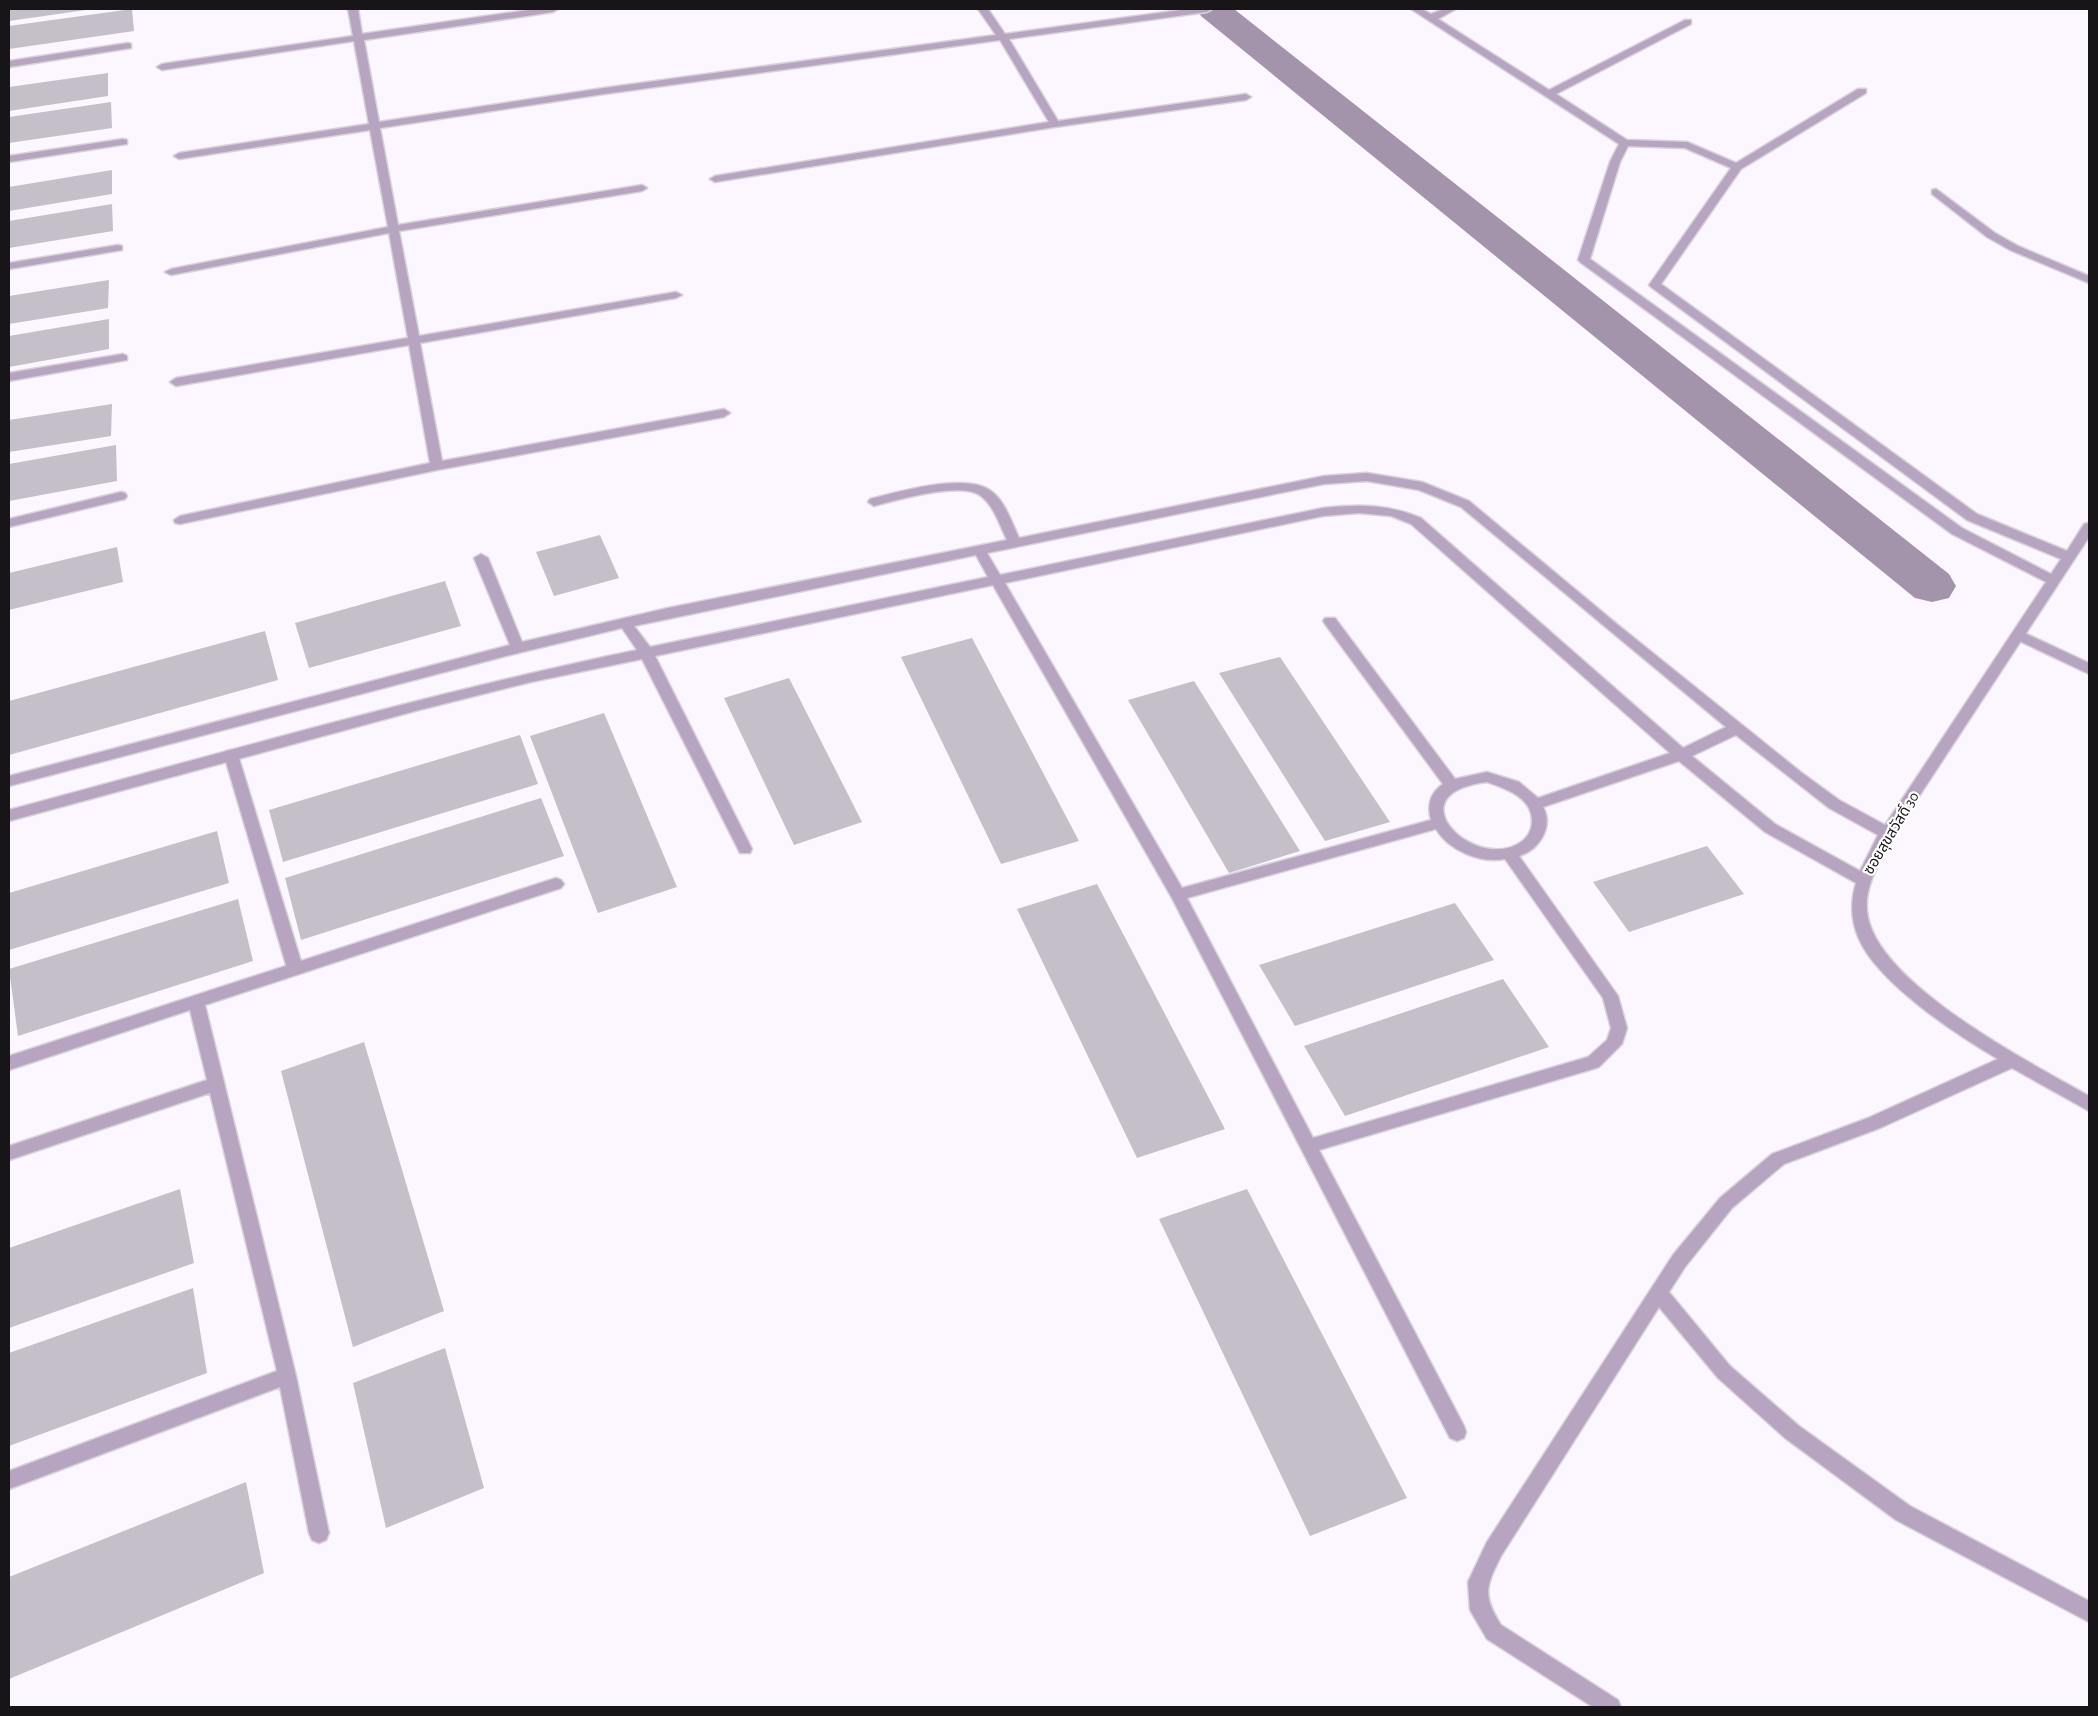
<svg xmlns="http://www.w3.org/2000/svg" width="2098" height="1716" font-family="'Alegreya Sans','Noto Sans Thai',sans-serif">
  <rect width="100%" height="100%" fill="#fcf6fe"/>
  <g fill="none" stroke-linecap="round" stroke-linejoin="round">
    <path fill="#a393ab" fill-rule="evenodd" d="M1196,9H1234L1949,574L1956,586L1949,598L1932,602L1915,598L1201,16Z"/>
  </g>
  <path fill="#c5bfc9" d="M9,9H86V10L9,21Z
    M132,9L134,31L9,49V26Z
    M108,73V96L9,111V87Z
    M111,102L112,128L9,143V117Z
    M112,170V194L9,211V187Z
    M112,204L113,231L9,248V221Z
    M109,280L108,308L9,324V296Z
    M109,319V349L9,367V336Z
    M112,404L111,436L9,452V420Z
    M116,445L117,481L9,501V464Z
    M600,535L619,578L554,596L536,552Z
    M117,547L123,582L9,610V573Z
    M445,581L461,626L309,668L295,623Z
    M265,631L278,680L9,755V701Z
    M972,638L1079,841L1001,864L901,657Z
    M1280,657L1390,822L1325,841L1219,673Z
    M789,678L862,822L794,845L724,698Z
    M1194,681L1300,851L1229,873L1128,700Z
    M604,713L677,887L598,913L530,736Z
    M520,735L538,784L283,862L269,810Z
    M541,798L564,856L301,940L285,878Z
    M217,831L229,883L9,950V893Z
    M1707,846L1744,894L1629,932L1593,882Z
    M1097,884L1225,1129L1137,1158L1017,909Z
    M238,899L253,961L18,1036L9,969Z
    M1455,903L1494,960L1295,1026L1259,965Z
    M1503,979L1549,1047L1345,1116L1304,1046Z
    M364,1042L444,1311L353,1347L281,1071Z
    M180,1189L194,1263L9,1328V1248Z
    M1247,1189L1407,1498L1310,1536L1159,1219Z
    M193,1288L207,1373L9,1446V1353Z
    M445,1348L484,1488L386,1528L353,1383Z
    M246,1482L264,1573L9,1679V1577Z"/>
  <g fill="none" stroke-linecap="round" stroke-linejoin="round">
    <g stroke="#d8d2d9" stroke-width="3">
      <path id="lane" d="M2018,630L2089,663V674L2013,638L2011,635Z
        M231,750L236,751L238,755L303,968L301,972L295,974L289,972L287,968L224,755L226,751Z"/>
    </g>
    <g stroke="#d8d2d9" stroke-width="3">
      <path id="street" d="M348,9H358L362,34L535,9H558L553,12L364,40L379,122L604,88L996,35L978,9H988L1005,34L1188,9H1212L1207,12L1009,39L1058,121L1246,94L1251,97L1246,100L1055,127L715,182L710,179L715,176L1049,122L1000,40L604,94L380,128L398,225L642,185L647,188L642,191L399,231L419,336L676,292L682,295L676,298L420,343L442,461L724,409L730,413L724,417L437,470L180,524L175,523L174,520L180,516L430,463L409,345L176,386L170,382L176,378L408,338L389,233L171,275L165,272L171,269L388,227L370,130L179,159L174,156L179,153L369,124L354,41L162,70L157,67L162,64L353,36Z
        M1411,9H1422L1431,14L1444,9H1456L1438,19L1549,90L1685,20H1691V24L1556,94L1627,140L1687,142L1736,163L1858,89H1866V93L1741,169L1661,284L1977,514L2067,551L2084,524L2089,523V537L1893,836C1882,858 1864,885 1867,911C1873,982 2031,1063 2089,1096V1111L2012,1068L1880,1128L1784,1164L1732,1208L1685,1267L1669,1292L1730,1366L1799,1426L1910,1506L2089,1601V1622L1896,1520L1785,1438L1718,1378L1659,1307L1501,1556C1486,1586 1482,1595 1501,1625L1618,1700L1621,1707H1593L1487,1639L1470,1610L1468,1582L1487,1542L1673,1255L1720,1198L1772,1154L1868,1118L1998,1059C1957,1035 1878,983 1859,939C1851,921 1850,903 1856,883L1765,832L1679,761L1543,807C1554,827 1539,850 1519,856L1618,996L1627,1028L1622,1044L1599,1067L1593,1069L1319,1150L1464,1426L1466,1432L1464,1438L1457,1441L1450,1438L1172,898L993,585L655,656L752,849L750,853H740L738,849L642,659L531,682L419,710L9,821V810C218,754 426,694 637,650L622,628L506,656L9,786V776L510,645L474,558L481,554L488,558L522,642L668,608L1007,540C1000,526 994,506 981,496C961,481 898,500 874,506L868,502L870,499C898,492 966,472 991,491C1005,501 1012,523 1019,538L1324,476L1367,473L1422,482L1469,501L1618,625L1802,773L1839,800L1885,825L2046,582L1952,534L1580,262L1578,260L1610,162L1619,144ZM1628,146L1685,148L1731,168L1649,285L1651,287L1967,520L2061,559L2051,574L1962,528L1590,259L1620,162ZM1367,481L1419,490L1461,507L1726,727L1683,748L1421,518C1388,504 1358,504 1323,508L1000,575L987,553L1324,484ZM1359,513L1391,516L1411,524L1670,753L1538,798L1519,782L1487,772L1455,779L1335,618H1325L1323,621L1325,624L1443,784C1430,793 1427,805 1431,820L1182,888L1005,583L1323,516ZM976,555L988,577L650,647L634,626ZM1736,735L1829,808L1878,835L1860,871L1775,824L1692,756ZM1487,782C1506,789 1532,797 1532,821C1532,832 1526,840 1516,845C1470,868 1395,793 1487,782ZM1436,829C1448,850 1481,864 1505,859L1603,998L1611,1028L1607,1040L1588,1057L1313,1138L1187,898Z
        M128,43L131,44V48L9,67V61Z
        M123,139L127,140V144L9,162V156Z
        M1936,189L1995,233L2018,246L2089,276V283L2010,250L1987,237L1932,194V190Z
        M118,245L122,246V250L9,269V263Z
        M123,354L127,356V360L9,381V373Z
        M121,492L125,493L127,496L125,499L9,527V519Z
        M556,878L561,880L564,884L561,888L205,1005L296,1376L329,1533L326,1540L319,1543L312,1540L309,1533L280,1387L9,1489V1471L277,1371L210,1093L9,1160V1146L207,1080L190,1010L9,1070V1056Z"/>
    </g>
    <use href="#lane" fill="#b7a4c0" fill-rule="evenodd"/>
    <use href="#street" fill="#b7a4c0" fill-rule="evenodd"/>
  </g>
  <g text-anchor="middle" stroke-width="4.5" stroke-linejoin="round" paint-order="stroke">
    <g font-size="15" fill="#181519" stroke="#fff">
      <text transform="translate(1891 833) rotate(-59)" y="5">ซอยสุขสวัสดิ์ 30</text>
    </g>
  </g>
  <rect width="2098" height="1716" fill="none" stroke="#181519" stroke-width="20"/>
</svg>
